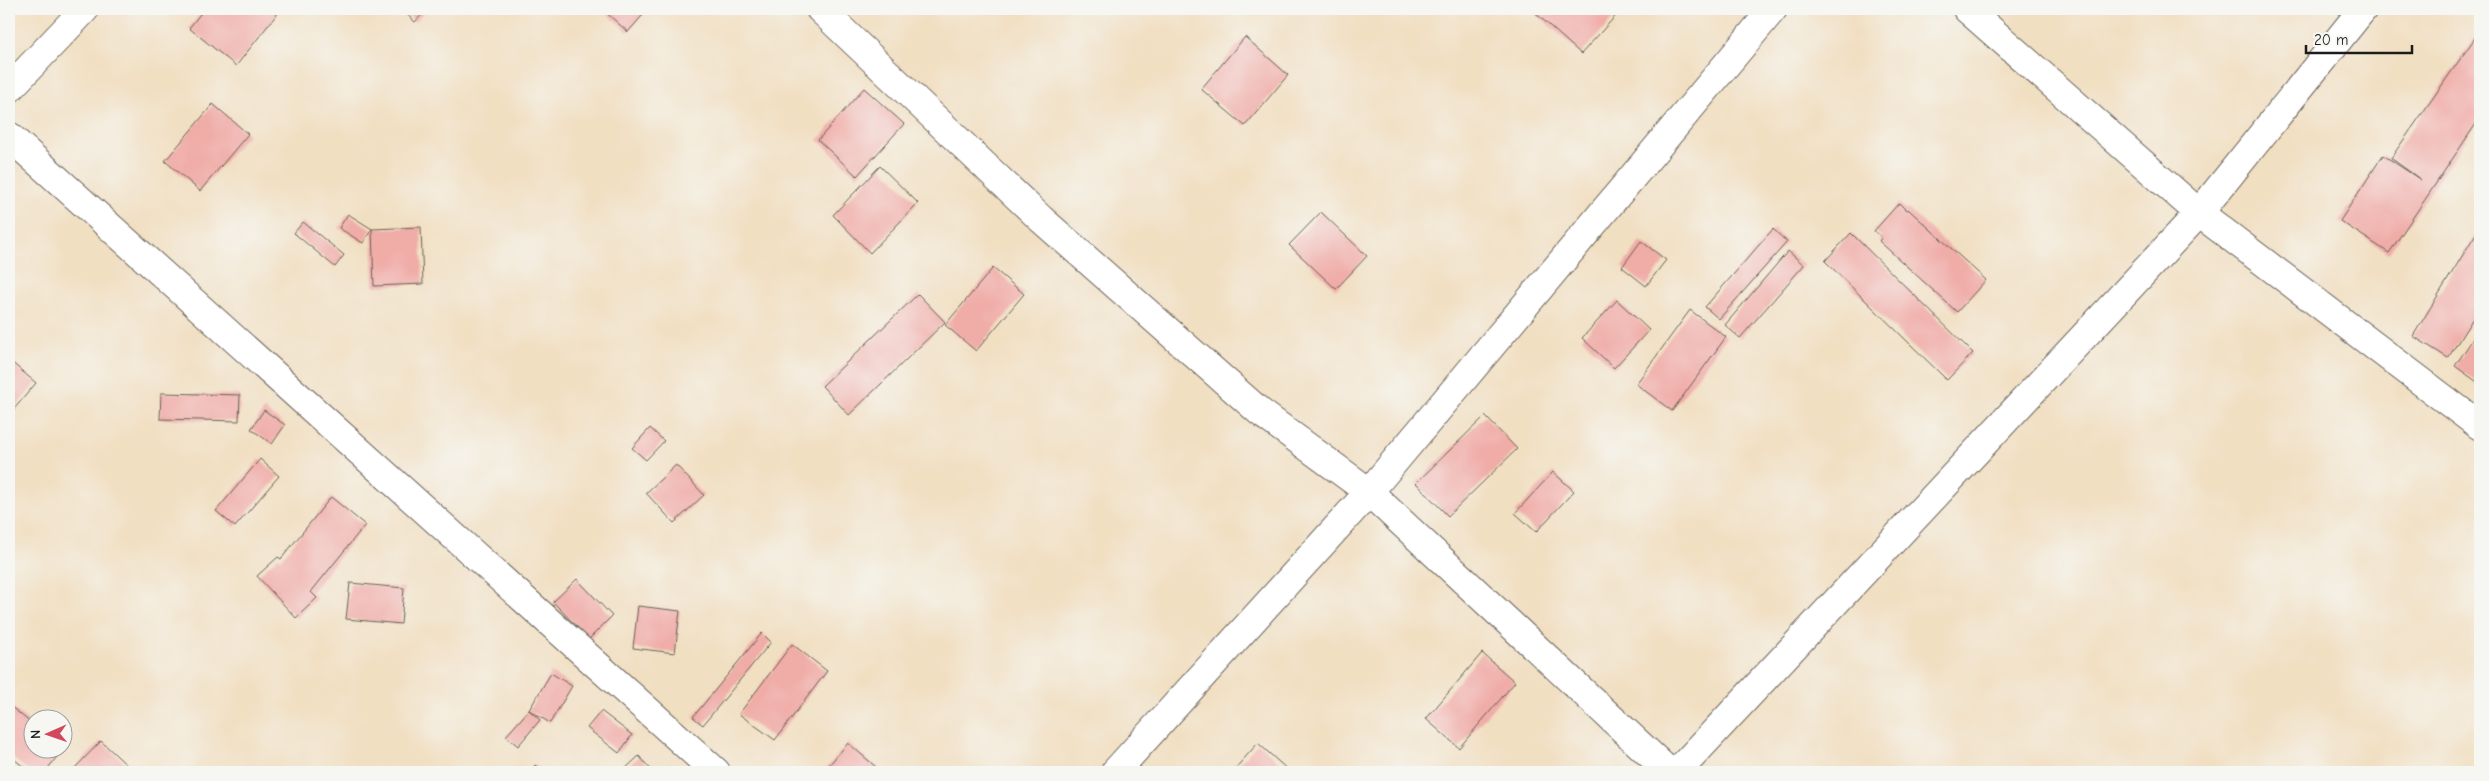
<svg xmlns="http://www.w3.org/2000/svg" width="2489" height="781" font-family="'Comic Neue',sans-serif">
  <rect width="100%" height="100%" fill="#f6f6f2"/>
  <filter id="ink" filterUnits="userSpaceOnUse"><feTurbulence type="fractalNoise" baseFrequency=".02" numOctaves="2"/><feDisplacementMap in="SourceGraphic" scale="10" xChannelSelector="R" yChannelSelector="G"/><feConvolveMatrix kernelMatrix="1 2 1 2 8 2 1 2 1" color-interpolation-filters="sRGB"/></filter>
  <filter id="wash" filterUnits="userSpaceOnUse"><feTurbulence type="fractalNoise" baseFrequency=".0096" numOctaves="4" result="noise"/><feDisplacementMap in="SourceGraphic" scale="20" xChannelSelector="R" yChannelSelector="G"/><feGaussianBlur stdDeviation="1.12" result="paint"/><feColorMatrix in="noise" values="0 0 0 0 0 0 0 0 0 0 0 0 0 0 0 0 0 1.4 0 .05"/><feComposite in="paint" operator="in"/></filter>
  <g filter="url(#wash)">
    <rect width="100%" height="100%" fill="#f1dfc2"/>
    <g id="blocks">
      <path fill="#f0aca7" d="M204,9H281L236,66L189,28Z
        M401,9H427L415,22Z
        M602,9H648L628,32Z
        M1531,9H1620L1621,10L1581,54Z
        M2477,35L2480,38V118L2389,253L2340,221L2383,155L2421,180L2391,158Z
        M1245,37L1288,75L1245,126L1201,89Z
        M864,88L904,124L857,176L818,140Z
        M213,104L248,134L200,191L165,161Z
        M880,166L918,203L870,253L833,215Z
        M1899,203L1906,210L1908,209L1986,280L1957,312L1879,241L1882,237L1874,231Z
        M1321,212L1367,256L1336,289L1289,245Z
        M348,214L372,229L363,243L339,228Z
        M303,222L344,255L335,267L294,233Z
        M421,227L423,284L374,286L372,229Z
        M2480,227V307L2448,358L2413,336Z
        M1773,229L1787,242L1719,319L1705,307Z
        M1851,233L1973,353L1947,380L1825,261Z
        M1641,241L1666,260L1646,286L1622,267Z
        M1788,251L1804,265L1740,338L1725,325Z
        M993,268L1024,294L976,351L945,325Z
        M918,294L945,322L849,415L822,386Z
        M1617,300L1649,330L1614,368L1582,338Z
        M1690,310L1726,337L1672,411L1636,384Z
        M2480,328V384L2455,366Z
        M9,360L36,383L9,415Z
        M161,393L240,395L239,421L160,419Z
        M264,410L285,425L272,444L251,429Z
        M1485,416L1517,449L1448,516L1416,483Z
        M650,428L664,441L646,460L632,448Z
        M260,459L279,476L235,527L216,511Z
        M676,465L704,495L674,523L646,493Z
        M1553,472L1574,491L1536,532L1515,513Z
        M331,497L365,525L311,592L317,598L296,618L257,576L278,557L281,559Z
        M577,579L612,616L589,639L553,602Z
        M350,583L404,588L401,624L346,619Z
        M638,606L680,611L675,653L633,648Z
        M762,633L771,642L703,725L693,717Z
        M792,644L827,671L775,740L739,714Z
        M1482,653L1515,682L1459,748L1426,719Z
        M551,673L572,686L550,723L529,710L540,720L518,746L506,736L529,710Z
        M9,705L32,724V748H64L45,772H30L9,755Z
        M601,711L632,735L619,753L587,728Z
        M101,741L133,771L132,772H71Z
        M848,743L882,772H823Z
        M1258,743L1290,772H1232Z
        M639,756L653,772H627L624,770Z
        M535,765L545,772H529Z"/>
    </g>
  </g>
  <g filter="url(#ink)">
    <use href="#blocks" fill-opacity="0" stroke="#676056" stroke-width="1"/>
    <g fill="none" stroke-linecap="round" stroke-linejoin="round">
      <g stroke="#676056" stroke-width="30">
        <path id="minor" d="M820,9L1041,219L1260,412L1369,492L1669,772
          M1967,9L2199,213L2480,426
          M9,89L85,9
          M9,136L716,772
          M1115,772L1369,492L1773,9
          M1677,772L2199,213L2363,9"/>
      </g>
      <use href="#minor" stroke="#fff" stroke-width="28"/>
    </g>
  </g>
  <rect width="2489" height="781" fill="none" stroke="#f6f6f2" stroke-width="30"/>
  <g transform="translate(48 734) rotate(268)"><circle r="24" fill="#f6f6f2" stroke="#9f9f9c"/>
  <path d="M0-4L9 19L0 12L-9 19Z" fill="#d1495b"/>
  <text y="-8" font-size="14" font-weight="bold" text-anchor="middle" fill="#1c1c1c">N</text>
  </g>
  <path d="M2306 45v8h106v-8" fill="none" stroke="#1c1c1c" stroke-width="2.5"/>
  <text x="2314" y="45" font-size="15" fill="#1c1c1c" stroke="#f6f6f2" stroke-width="4" paint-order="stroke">20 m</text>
</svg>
